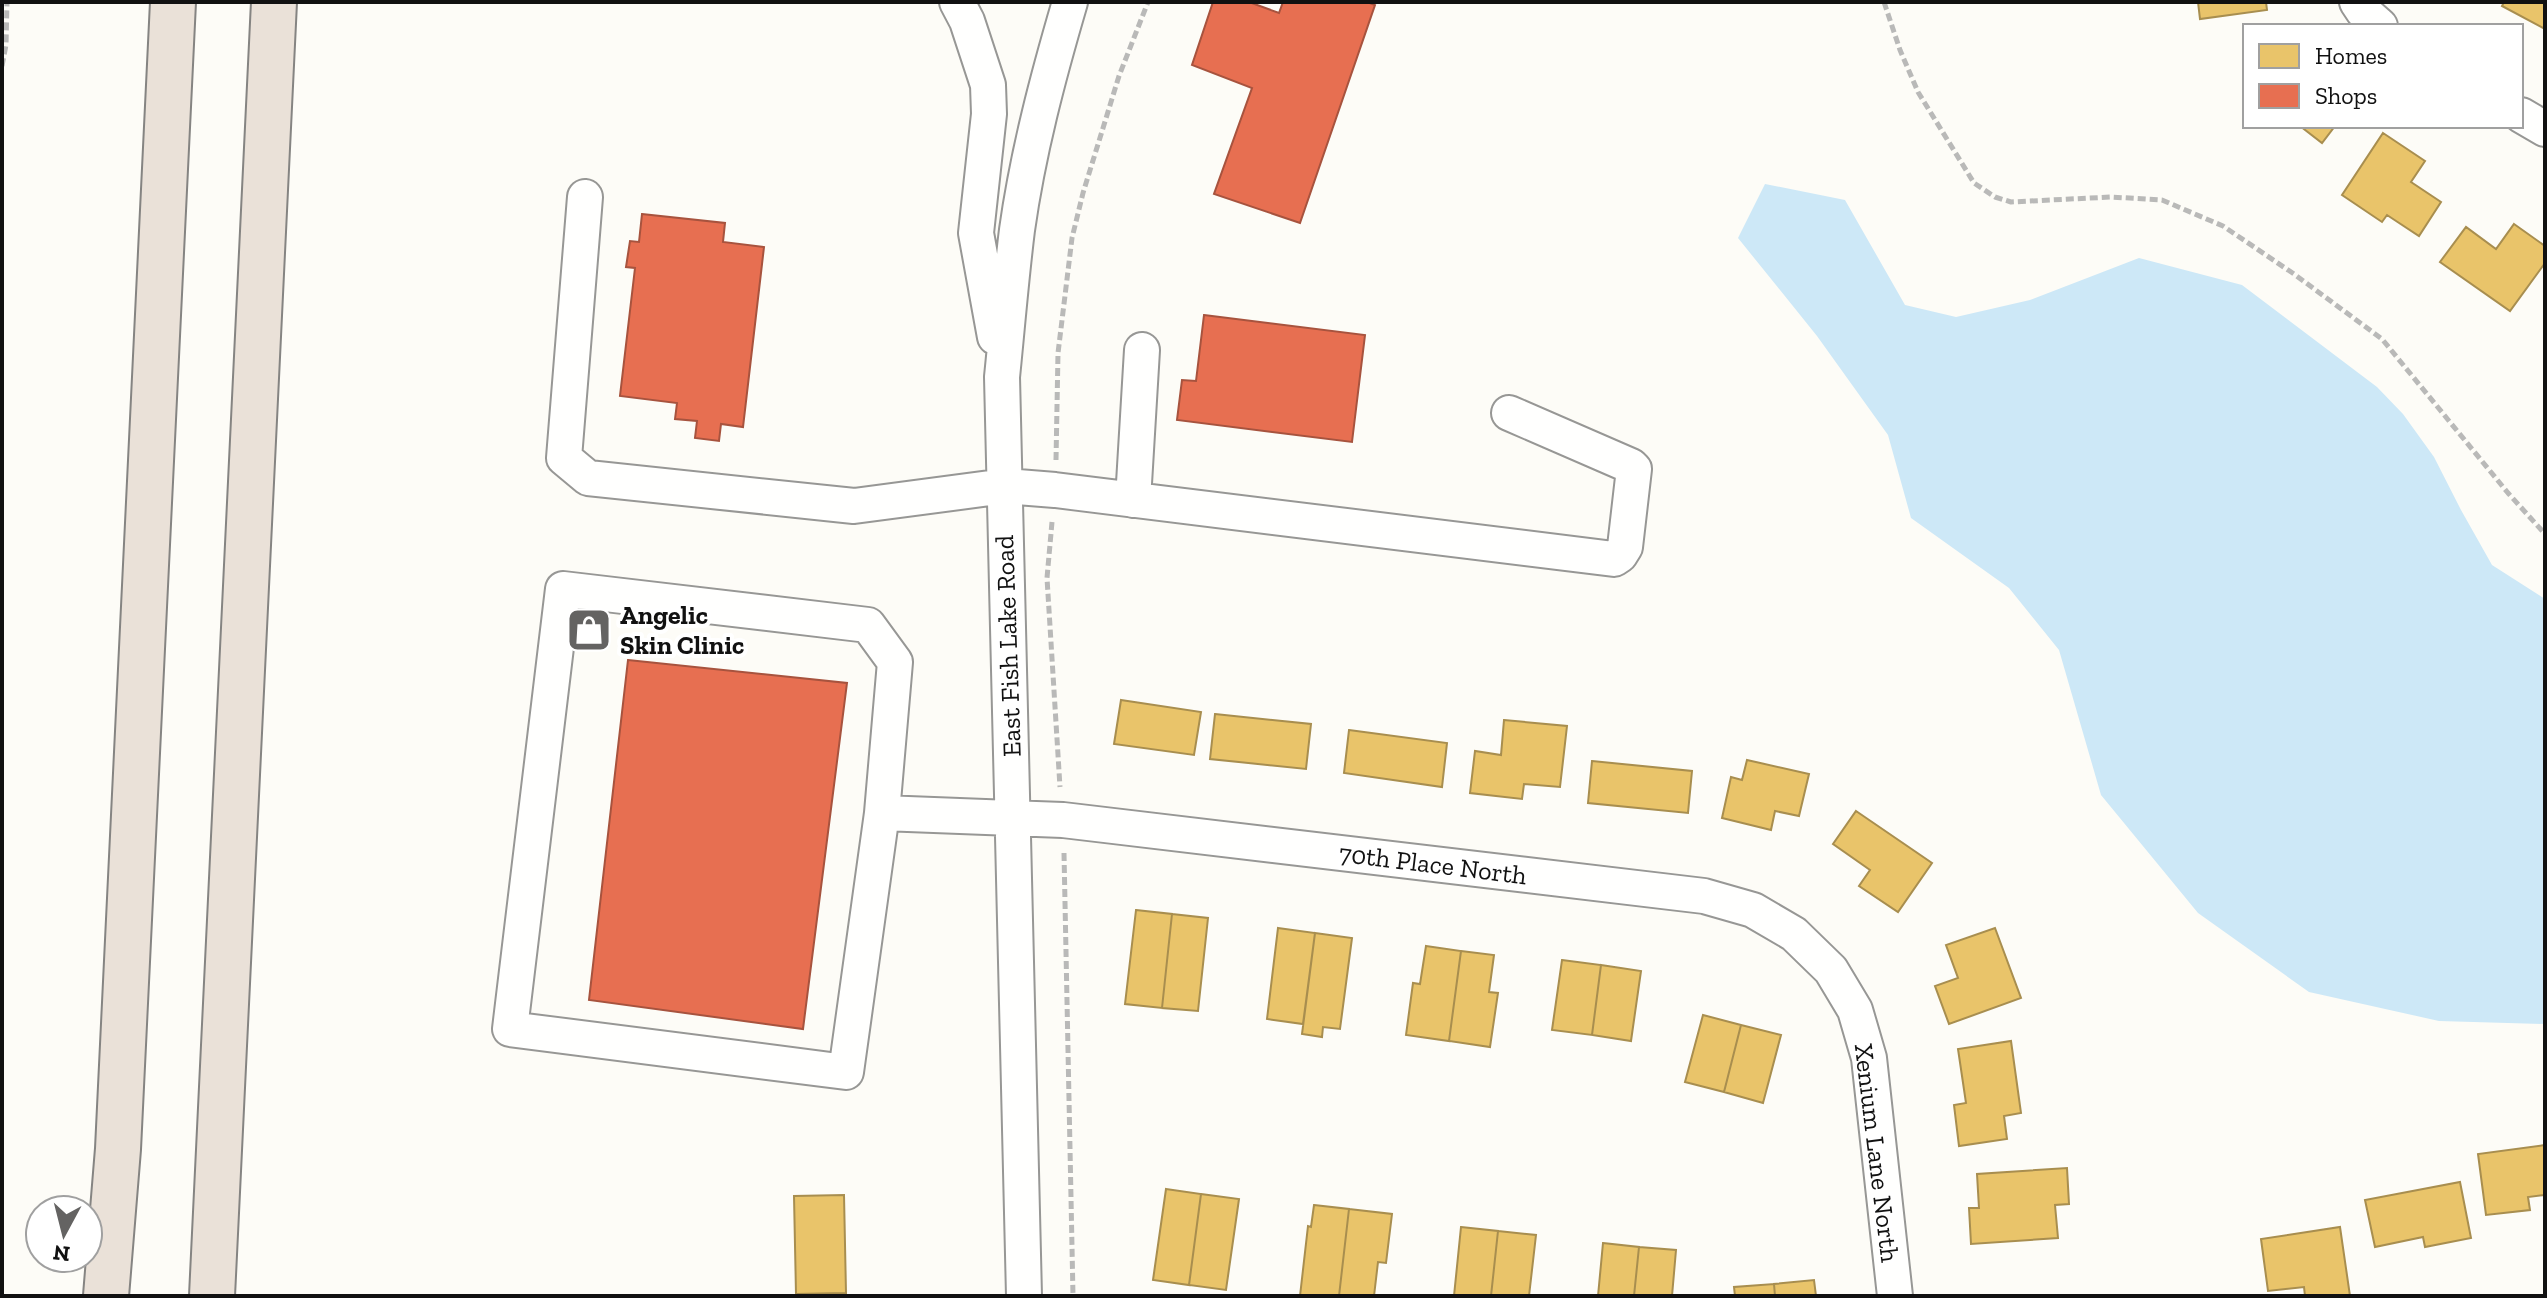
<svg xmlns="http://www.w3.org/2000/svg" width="2547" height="1298" font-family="'Zilla Slab',serif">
  <rect width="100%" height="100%" fill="#fdfcf7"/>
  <path fill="#cde8f7" d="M1765,184L1845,200L1905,305L1956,317L2030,300L2139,258L2242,285L2377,387L2403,414L2434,457L2461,510L2492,565L2545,599V1024L2439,1021L2309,992L2198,913L2101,795L2059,650L2009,588L1911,518L1888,435L1817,336L1738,238Z"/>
  <path fill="#e9c46a" stroke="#a88e4f" stroke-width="2" d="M2198,2H2266L2267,10L2200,19Z
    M2504,2H2545V29L2502,6Z
    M2300,126H2335L2322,143Z
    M2383,133L2425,161L2411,182L2441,202L2419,236L2387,215L2382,222L2342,195Z
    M2514,224L2545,246V263L2510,311L2440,262L2466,227L2496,249Z
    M1121,700L1201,712L1194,755L1114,744Z
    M1215,714L1311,724L1306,769L1210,759Z
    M1504,720L1567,726L1560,787L1524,784L1522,799L1470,793L1475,751L1501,755Z
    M1349,730L1447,743L1442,787L1344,773Z
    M1747,760L1809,774L1799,816L1775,811L1771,830L1722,818L1731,777L1742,780Z
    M1592,761L1692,771L1688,813L1588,803Z
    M1856,811L1932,863L1898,912L1859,886L1870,870L1833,844Z
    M1136,910L1172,914L1162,1008L1125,1004Z
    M1172,914L1208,918L1198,1011L1162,1008Z
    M1278,928L1315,933L1303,1024L1267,1019Z
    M1995,928L2021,998L1949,1024L1935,986L1958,978L1946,945Z
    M1315,933L1352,938L1340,1029L1323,1027L1322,1037L1302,1034Z
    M1426,946L1461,951L1449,1041L1406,1035L1413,983L1420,984Z
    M1461,951L1494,955L1489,992L1498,993L1490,1047L1449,1041Z
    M1562,960L1601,965L1592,1035L1552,1030Z
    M1601,965L1641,971L1631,1041L1592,1035Z
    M1703,1015L1741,1025L1724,1092L1685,1082Z
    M1741,1025L1781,1035L1763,1103L1724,1092Z
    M2011,1041L2021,1113L2004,1116L2007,1139L1959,1146L1954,1105L1966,1103L1958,1049Z
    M2545,1145V1195L2528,1197L2530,1210L2486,1215L2478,1154Z
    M2067,1168L2069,1204L2055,1205L2058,1238L1971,1244L1969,1208H1979L1977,1174Z
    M2460,1182L2471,1238L2425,1247L2423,1237L2375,1247L2365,1200Z
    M1166,1189L1201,1194L1189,1285L1153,1280Z
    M1201,1194L1239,1199L1226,1290L1189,1285Z
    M844,1195L846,1293L796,1294L794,1196Z
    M1314,1205L1349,1209L1339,1296H1300L1308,1226L1311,1227Z
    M1349,1209L1392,1214L1386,1263L1378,1262L1374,1296H1339Z
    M1461,1227L1498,1231L1491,1296H1454Z
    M2340,1227L2350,1296H2305L2304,1287L2268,1291L2261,1239Z
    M1498,1231L1536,1235L1529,1296H1491Z
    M1603,1243L1639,1247L1634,1296H1598Z
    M1639,1247L1676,1250L1672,1296H1634Z
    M1814,1280L1816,1296H1775L1774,1284Z
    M1774,1284L1775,1296H1735L1734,1287Z"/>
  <path fill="#e76f51" stroke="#a7533e" stroke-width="2" d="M1213,2H1249L1279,13L1283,2H1367L1375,5L1300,223L1214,194L1252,88L1192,65Z
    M642,214L725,223L723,242L764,247L743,427L721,424L719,441L695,438L697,421L675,419L677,403L620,396L635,268L626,267L630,241L639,242Z
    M1204,315L1365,335L1352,442L1177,420L1182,380L1196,381Z
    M628,660L847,683L803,1029L589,1000Z"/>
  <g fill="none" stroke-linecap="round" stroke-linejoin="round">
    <g stroke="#979795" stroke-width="38">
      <path id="minor" d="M957,2L967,21L988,85L989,114L976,233L995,337
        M2357,2L2363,11L2380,26
        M2521,115L2545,129
        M585,197L564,458L588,478L854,506L1005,486L1055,490L1614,559L1620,555L1625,547L1634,469L1631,466L1509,413
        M1133,500L1142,350
        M882,813L895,662L868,625L563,589L510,1029L846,1072L882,813L1063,820L1704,896L1753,910L1794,934L1831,970L1855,1010L1869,1058L1895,1296
        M1024,1296L1002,377C1007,328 1011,278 1017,230C1028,152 1048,77 1070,2"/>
    </g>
    <g stroke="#858482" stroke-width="48">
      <path id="highway" d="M106,1296L118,1149L173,2
        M212,1296L274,2"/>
    </g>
    <path stroke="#b9b9b8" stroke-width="5" stroke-dasharray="8 4" stroke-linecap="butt" d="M1884,2L1900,50L1918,92L1974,183L1995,197L2011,202L2111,197L2162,200L2223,226L2294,274L2382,339L2508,493L2545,534
      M2,66L6,45L7,2
      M1056,460L1058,353L1072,238L1083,193L1119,76L1148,2
      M1052,522L1047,578L1060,787
      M1064,853L1073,1296"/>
    <use href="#minor" stroke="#fffffe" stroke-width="34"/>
    <use href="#highway" stroke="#eae1d8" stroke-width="44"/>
  </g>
  <defs>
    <g id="shop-square" transform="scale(2.3)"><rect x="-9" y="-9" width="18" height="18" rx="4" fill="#646362" stroke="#fff"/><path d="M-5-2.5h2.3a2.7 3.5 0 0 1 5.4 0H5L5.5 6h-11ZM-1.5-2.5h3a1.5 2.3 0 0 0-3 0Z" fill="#fff"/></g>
  </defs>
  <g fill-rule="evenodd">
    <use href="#shop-square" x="589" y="630"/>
  </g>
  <g text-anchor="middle" stroke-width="8" stroke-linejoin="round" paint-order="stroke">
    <g font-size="26" font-weight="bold" fill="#111" stroke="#fff" text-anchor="start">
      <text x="620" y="624">Angelic<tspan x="620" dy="30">Skin Clinic</tspan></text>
    </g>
    <g font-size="26" fill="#111" stroke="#fff">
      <text transform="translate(1008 646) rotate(-92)" y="9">East Fish Lake Road</text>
      <text transform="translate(1433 864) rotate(7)" y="9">70th Place North</text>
      <text transform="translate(1877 1153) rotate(83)" y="9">Xenium Lane North</text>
    </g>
  </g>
  <rect width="2547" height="1298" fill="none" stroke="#111111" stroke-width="8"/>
  <rect x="2243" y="24" width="280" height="104" fill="#ffffff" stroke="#a0a0a0" stroke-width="2"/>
  <rect x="2259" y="44" width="40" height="24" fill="#e9c46a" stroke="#a0a0a0" stroke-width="2"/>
  <text x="2315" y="64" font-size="24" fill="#111111">Homes</text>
  <rect x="2259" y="84" width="40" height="24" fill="#e76f51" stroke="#a0a0a0" stroke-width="2"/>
  <text x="2315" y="104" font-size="24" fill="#111111">Shops</text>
  <g transform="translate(64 1234) rotate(187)"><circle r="38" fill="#ffffff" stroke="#a0a0a0" stroke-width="2"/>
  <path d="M0-6L14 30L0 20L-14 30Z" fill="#646362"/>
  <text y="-12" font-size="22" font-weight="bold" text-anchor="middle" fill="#111111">N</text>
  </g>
</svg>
